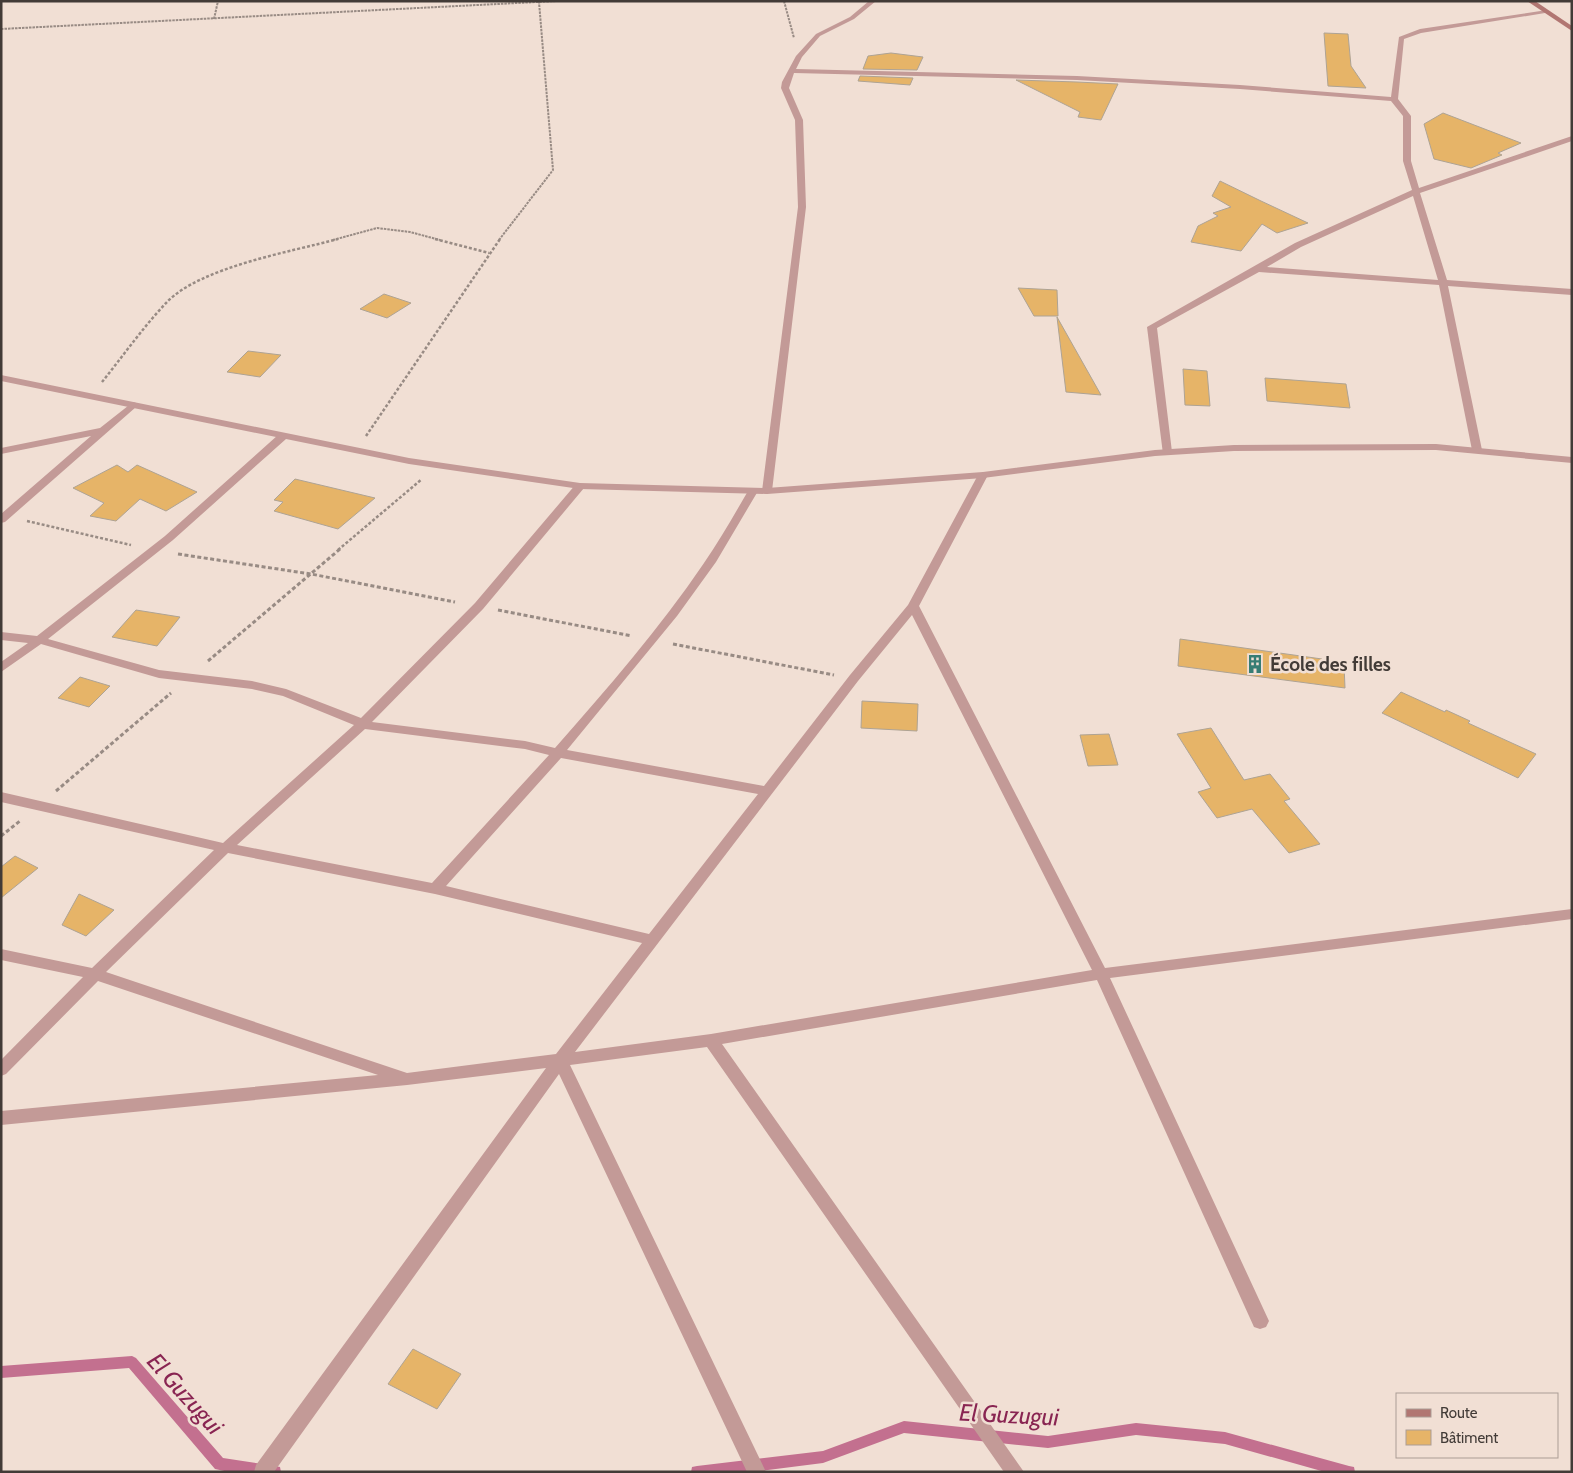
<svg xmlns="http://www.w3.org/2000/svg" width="1573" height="1473" font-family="Cabin,sans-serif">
  <rect width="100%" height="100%" fill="#f1dfd4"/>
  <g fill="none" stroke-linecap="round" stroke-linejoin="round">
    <path fill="#c3708f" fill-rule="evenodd" d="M132,1356L136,1358L223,1458L275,1466L280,1467L281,1472H229L215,1469L129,1368L1,1378V1366Z
      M904,1421L1048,1436L1136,1423L1225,1432L1349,1466L1354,1467L1355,1472H1325L1225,1444L1136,1435L1048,1448L904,1433L823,1463L753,1472H691L692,1467L697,1466L823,1451Z"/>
  </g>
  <path fill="#e6b468" stroke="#aea394" d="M1324,33L1348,34L1351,66L1366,88L1328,86Z
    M891,53L923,57L917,70L863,69L868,56Z
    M860,76L913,78L910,85L858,81Z
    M1016,80L1077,82L1118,84L1101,120L1078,117L1080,112Z
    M1443,113L1521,143L1498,153L1502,155L1471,168L1434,159L1424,124Z
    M1220,181L1261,201L1308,223L1277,233L1262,224L1241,251L1191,242L1198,226L1218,216L1213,213L1231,207L1212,196Z
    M1018,288L1057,290L1058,316H1034Z
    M384,294L411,303L387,318L360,309Z
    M1057,317L1101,395L1066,392Z
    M248,351L281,355L260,377L227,372Z
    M1183,369L1207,371L1210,406L1185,405Z
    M1265,378L1346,384L1350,408L1267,401Z
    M117,465L128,472L137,465L197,492L166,511L140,499L116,521L90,516L104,503L73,488Z
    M295,479L375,498L338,529L274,511L283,502L274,500Z
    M136,610L180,617L157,646L112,637Z
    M1180,639L1322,659V662L1344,665L1345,688L1178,666Z
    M80,677L110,686L89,707L58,698Z
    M1401,692L1445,712L1446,710L1470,721L1468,723L1536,754L1518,778L1382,713Z
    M862,701L918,704L917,731L861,728Z
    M1211,728L1244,780L1270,774L1290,799L1284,801L1320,844L1289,853L1252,809L1217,818L1198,792L1211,788L1177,734Z
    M1109,734L1118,765L1088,766L1080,735Z
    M15,856L38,868L1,898V867Z
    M79,894L114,910L86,936L62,925Z
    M413,1349L461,1374L437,1409L388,1384Z"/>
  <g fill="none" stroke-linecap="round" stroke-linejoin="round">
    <path stroke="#988b84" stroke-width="2" stroke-dasharray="2.5 1" stroke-linecap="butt" d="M784,1L794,38
      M214,19L218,1
      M1,29L557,1
      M333,240L377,228L410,232L440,240
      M499,240L553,170L539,2"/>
    <path stroke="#988b84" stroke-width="2.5" stroke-dasharray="3 2" stroke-linecap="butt" d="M435,239L489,253
      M102,382C123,356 144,326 167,302C201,267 290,252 338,239
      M366,436L500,239
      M27,521L131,545
      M338,550L422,479"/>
    <path stroke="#988b84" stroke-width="3" stroke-dasharray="4 2.5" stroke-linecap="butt" d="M178,554L311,574L455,602
      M498,610L632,636
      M673,644L834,675
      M208,661L340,549
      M56,791L171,693
      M1,836L20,821"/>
    <path fill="#c39a97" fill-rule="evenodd" d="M869,1H876L854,19L820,36L802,57L796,69L1077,76L1240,85L1391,97L1399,37L1420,29L1547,10V12L1545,13L1421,33L1404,39L1398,99L1411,116V161L1419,188L1572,136V141L1420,193L1447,280L1572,289V295L1448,286L1482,450L1477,453L1472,450L1439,285L1259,272L1157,328L1172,452L1171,454H1163L1147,327L1295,243L1412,190L1403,161V116L1391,101L1240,89L1077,80L794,73L789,88L803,120L806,207L772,491L767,494L763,493L762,491L798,207L795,120L781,88L782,82L796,56L816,34L850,17ZM1413,196L1438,280L1267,267L1301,247Z
      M133,402L136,403V407L5,522L1,523V514L91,436L1,454V448L100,428Z
      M282,434L287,437L286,439L173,540L48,639L159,670L252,681L286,689L361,718L475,603L576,484L580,483L585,486L584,488L483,609L372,722L525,741L555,748C607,689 660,628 704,563C720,540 734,515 748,491L753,488L758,491L716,562L677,616L567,750L764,786L850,675L908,605L978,475L983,472L988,475L919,606L1105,968L1572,909V919L1110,978L1269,1321L1266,1327L1260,1329L1254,1327L1097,980L722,1044L1024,1472H1004L707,1047L570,1065L766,1472H747L559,1074L274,1472H254L256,1465L546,1068L407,1085L1,1125V1111L378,1075L98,981L6,1074L1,1076V1060L83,977L1,960V949L92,968L214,850L1,802V792L223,843L354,725L283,696L252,689L159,678L41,644L1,672V662L28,643L1,640V632L37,636L165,536L278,435ZM912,615L1092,970L711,1034L575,1052L858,681ZM365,729L525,749L549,755L432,883L237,845ZM561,758L758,794L649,934L446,886ZM228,853L435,894L642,943L556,1054L407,1073L106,972Z"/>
    <path fill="#c39a97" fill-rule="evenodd" d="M1,375L409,458L580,483L767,488L983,472L1155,450L1234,445L1436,444L1572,457V463L1436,450L1234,451L1155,456L983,478L767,494L580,489L409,464L1,381Z"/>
    <path fill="#b17672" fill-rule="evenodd" d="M1527,1H1535L1572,26V31Z"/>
  </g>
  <defs>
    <g id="building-bare" transform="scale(1.5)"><path d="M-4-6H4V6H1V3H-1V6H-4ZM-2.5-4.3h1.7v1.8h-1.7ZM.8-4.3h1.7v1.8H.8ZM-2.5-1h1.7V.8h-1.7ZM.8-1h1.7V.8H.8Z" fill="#377d74" stroke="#f1dfd4" stroke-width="2.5" paint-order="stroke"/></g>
  </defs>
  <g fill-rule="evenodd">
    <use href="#building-bare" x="1255" y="664"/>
  </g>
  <g text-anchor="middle" stroke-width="5" stroke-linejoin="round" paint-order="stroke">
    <g font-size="19" font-weight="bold" fill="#423b37" stroke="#f1dfd4" text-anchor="start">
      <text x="1270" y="671">École des filles</text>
    </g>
    <g font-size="24" font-style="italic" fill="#892552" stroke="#f1dfd4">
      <text transform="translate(185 1394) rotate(48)" y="8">El Guzugui</text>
      <text transform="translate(1009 1415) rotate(3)" y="8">El Guzugui</text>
    </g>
  </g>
  <rect width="1573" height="1473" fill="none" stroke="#423b37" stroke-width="5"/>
  <rect x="1396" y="1393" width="162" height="65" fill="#f1dfd4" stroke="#ab9d95"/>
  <rect x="1406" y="1409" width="25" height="8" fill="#b17672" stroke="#ab9d95"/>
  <text x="1440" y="1418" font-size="15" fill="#423b37">Route</text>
  <rect x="1406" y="1430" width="25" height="15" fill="#e6b468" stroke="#ab9d95"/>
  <text x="1440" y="1443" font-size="15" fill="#423b37">Bâtiment</text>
</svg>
